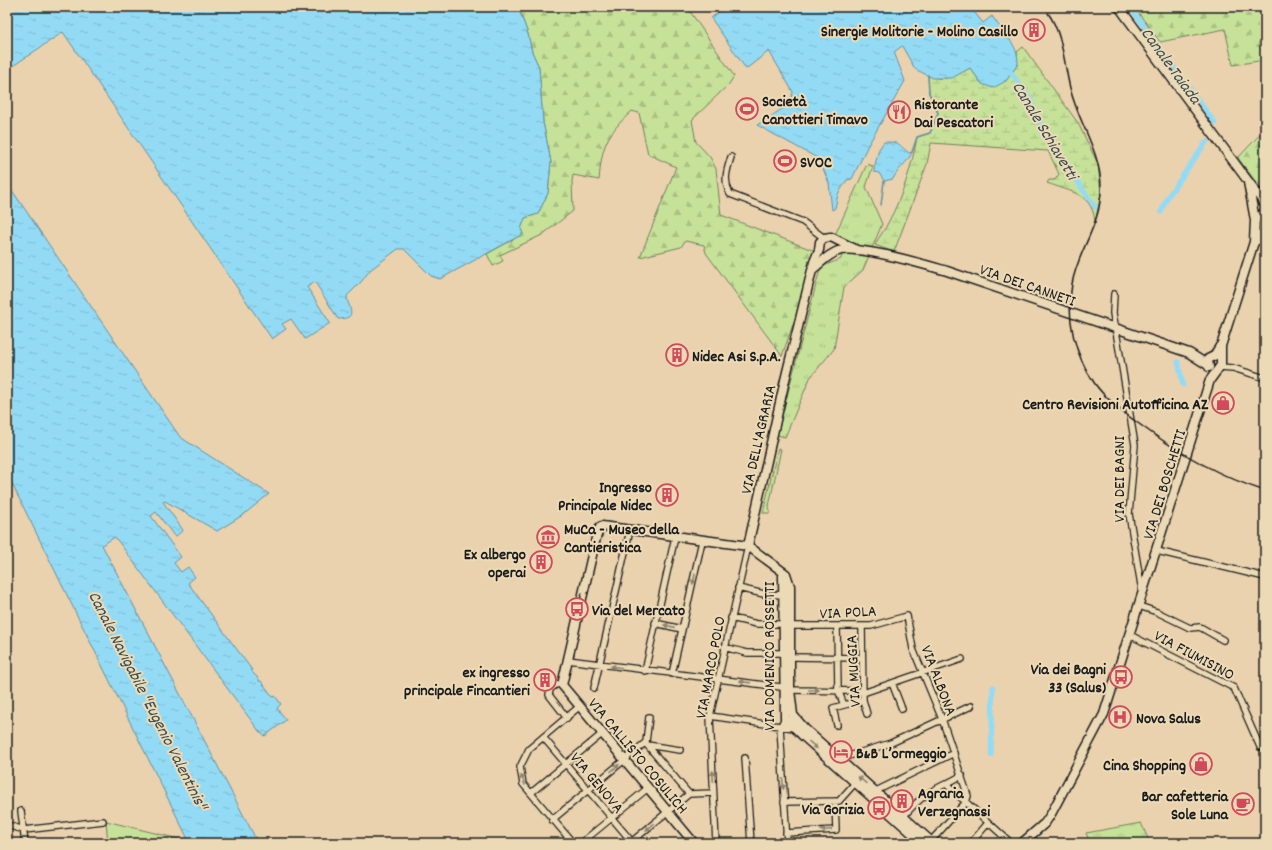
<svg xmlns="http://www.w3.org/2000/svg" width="1272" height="850" font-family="Dekko,sans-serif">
  <defs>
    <pattern id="grass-tufts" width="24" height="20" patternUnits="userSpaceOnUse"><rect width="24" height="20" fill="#c6e299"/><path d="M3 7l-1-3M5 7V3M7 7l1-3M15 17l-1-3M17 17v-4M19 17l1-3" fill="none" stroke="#aac183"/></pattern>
    <pattern id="forest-firs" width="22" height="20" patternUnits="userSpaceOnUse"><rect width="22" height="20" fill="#c6e299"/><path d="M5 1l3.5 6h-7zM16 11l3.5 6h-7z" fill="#aac183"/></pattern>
    <pattern id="wetland-marsh" width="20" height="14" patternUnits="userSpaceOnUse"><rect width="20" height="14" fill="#c6e299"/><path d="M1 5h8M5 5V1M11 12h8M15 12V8" fill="none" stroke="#aac183"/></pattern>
    <pattern id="water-ripples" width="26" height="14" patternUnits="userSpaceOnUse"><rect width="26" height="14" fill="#93dbf5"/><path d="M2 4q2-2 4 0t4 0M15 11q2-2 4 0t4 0" fill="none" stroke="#7ebbd1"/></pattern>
  </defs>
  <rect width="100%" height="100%" fill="#ebd2ae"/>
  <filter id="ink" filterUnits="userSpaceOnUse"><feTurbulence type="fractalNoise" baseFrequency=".025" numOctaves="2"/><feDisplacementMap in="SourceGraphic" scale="8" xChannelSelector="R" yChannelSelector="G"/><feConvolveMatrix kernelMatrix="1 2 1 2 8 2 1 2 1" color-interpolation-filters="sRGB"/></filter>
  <g filter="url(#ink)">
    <path fill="url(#grass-tufts)" stroke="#717f5a" d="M867,164L873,166L866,187L882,224L863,270L844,287L834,349L810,378L785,437L777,435L819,273C822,264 833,263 841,259L843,243L835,235Z
      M778,448L781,449L769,506L770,513H763Z
      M1141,823L1150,843H1090L1086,833Z"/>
    <path fill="url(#forest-firs)" stroke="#717f5a" d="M518,7H687L734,76L729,84L692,120L696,142L710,157L716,169L721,215L815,251L804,293L782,356L706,253L704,245L685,241L681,247L640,257L676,167L648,154L639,113L632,111C606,135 602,145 599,180L573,175L572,181L573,211L542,235L500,255L503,261L493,266L487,254L523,234L521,229L525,218L538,214L548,193L551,162L543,122L539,67L532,52L528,34Z
      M1134,7H1265V60L1233,65L1225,29L1160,42Z
      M1265,129V194L1238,158Z"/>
    <path fill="url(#wetland-marsh)" stroke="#717f5a" d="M1023,47L1078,123L1098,164L1101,193L1095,223C1093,193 1071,192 1047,183L1049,180H1055L1059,174L1048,151L931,143L927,164L894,252L875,245C879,236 885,230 889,221C903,195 912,166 917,137L930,133L938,113L929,93L928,75C945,83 955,75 970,68L982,84L1006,81L1017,65V52Z"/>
    <path fill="#c6e299" stroke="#717f5a" d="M106,821L183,840L184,843H108Z"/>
    <path fill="url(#water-ripples)" stroke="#638f9e" d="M7,7H518L528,34L532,52L539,67L543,122L551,162L548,193L538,214L525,218L521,229L523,234L440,279L431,276L404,249H398L370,270L361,282L347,296C347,306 360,319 338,319L315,282L307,287L330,323L305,339L291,319L282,324L286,329L272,339L63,32L7,70Z
      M726,7H970L983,23L992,16C1002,32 1019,44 1018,64L1006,81L993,88L982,84L970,68L952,78H933L915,69L902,46L894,52L905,81L867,147L852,179L847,180L838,194L835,208L832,210L829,183L819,159L757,125L790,104L793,92L769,51L746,69L711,18Z
      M884,142C902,142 897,144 909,153L912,152C908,163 898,168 893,179L884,181L879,173L874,172V169L879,149Z
      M7,183L180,437L269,494L243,515L217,531L165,501L163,502L183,530L175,537L156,512L151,516L181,557L174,563L181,572L188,567L195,577L188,583L252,670L251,671L259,679V681H261L273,697L275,696L281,704L277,708L286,720L265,736L259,731L115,537L102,545L258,843H190L7,474Z"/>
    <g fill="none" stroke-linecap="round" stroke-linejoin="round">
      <path stroke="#638f9e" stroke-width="1.5" d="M912,152L917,137L930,133L938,113L929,93L928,75
        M881,205L884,181"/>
      <path stroke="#93dbf5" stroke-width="5" d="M1130,7L1215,123
        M1011,73L1030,98L1046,136L1095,207
        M1161,212L1167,198L1207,141
        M1178,362L1183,385
        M991,755L993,687"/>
      <g stroke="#1c1c1c" stroke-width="8">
        <path id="street" d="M731,157C727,170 723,180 730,194L803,222L824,238
          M1114,294L1113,313L1135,445L1129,514L1142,591
          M1220,367L1233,368L1265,378
          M1157,551L1265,577
          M738,588L764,594L784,595
          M1139,606L1157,612L1190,628L1200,627L1223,640
          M731,618L757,624H784
          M655,623L682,629
          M787,626H871L907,616L913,649L942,719L968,796L966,802L931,841
          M837,626L838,690L844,705L863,700
          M862,626L863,700L867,714
          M1130,635L1234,688L1260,747
          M724,647L747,653H783
          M791,657L862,658
          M568,660L781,687L790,690L859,691L863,693L962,659
          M645,671L675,537
          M672,674L702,541
          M892,683L902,709
          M562,685L557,684L550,689L549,695L567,718
          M594,688L630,530
          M710,716L794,728
          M785,718L780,727L787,843
          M837,725L833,708L844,705
          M543,737L633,843
          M647,745L689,794L713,793
          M647,745L680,750
          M745,758L751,843
          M839,759L891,743L971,706
          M947,785L1011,843
          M876,791L954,753
          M531,793L603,733
          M784,802L839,801L855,783
          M21,811L25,843
          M903,817C910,809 917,801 926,795C937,787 950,783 962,775
          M552,820L646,742L649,717
          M7,825L24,830L103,821
          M786,833L836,830L835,801
          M573,843L523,784L520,767L529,749L580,706
          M581,843L648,788
          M630,843L689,794
          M716,843L710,716L748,546
          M971,843L988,823"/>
      </g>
      <g stroke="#1c1c1c" stroke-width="11">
        <path id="secondary" d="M1119,7L1265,204
          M1255,220L1265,212
          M1254,242L1259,239L1265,228
          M813,269C822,262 826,256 838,251C856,244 926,265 947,271L1189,353L1208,365
          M1209,367L1208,359L1214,356L1220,346
          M748,546L785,380L814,262L819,250L820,242L824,238L831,237L855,249
          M783,576L785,718L803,736L923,843
          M694,843L562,685L596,538L600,527L602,526L748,546L786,574L790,586V690L793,715L805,729L933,843
          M1022,843L1045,823L1051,814L1104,714L1210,380L1221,365V346L1254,242L1255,220L1248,182"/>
      </g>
      <use href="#street" stroke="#ecdab7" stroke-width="5.5"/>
      <use href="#secondary" stroke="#ecdab7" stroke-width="8"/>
      <path stroke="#1c1c1c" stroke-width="1.5" d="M1048,13C1063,34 1064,64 1070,88C1078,122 1100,150 1101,186C1102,225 1078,249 1072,284C1066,319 1074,354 1095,384C1106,399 1120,410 1135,421C1174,450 1218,476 1265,491
        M577,609L582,593"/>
    </g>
    <defs><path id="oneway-solid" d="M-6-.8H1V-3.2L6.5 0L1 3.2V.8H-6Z"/></defs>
    <g fill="#8e8471">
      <use href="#oneway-solid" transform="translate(694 579) rotate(103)"/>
      <use href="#oneway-solid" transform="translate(669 626) rotate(-167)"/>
      <use href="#oneway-solid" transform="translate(616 667) rotate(-173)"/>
      <use href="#oneway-solid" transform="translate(745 682) rotate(-172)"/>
      <use href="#oneway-solid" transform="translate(814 690)"/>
      <use href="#oneway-solid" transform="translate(813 745) rotate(41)"/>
      <use href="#oneway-solid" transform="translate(615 768) rotate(-40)"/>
      <use href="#oneway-solid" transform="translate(713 776) rotate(-93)"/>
      <use href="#oneway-solid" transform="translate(523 780) rotate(-111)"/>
      <use href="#oneway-solid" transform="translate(862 780) rotate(-139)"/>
      <use href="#oneway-solid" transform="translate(783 784) rotate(87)"/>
      <use href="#oneway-solid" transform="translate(650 827) rotate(141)"/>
      <use href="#oneway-solid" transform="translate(826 830) rotate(176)"/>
    </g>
  </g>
  <defs>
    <g id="building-ring" transform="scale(1.15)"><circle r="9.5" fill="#ecdab7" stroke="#d1495b" stroke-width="1.5"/><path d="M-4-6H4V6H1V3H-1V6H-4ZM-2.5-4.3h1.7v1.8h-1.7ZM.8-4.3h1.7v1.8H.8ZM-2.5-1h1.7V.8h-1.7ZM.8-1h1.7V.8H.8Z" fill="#d1495b"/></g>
    <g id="stadium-ring" transform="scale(1.15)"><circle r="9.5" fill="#ecdab7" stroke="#d1495b" stroke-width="1.5"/><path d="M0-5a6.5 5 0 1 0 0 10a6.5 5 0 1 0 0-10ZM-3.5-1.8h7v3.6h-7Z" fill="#d1495b"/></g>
    <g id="restaurant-ring" transform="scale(1.15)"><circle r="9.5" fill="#ecdab7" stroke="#d1495b" stroke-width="1.5"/><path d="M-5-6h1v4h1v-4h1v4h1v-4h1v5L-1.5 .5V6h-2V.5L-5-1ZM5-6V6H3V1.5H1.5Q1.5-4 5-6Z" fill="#d1495b"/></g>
    <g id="shop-ring" transform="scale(1.15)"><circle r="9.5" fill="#ecdab7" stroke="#d1495b" stroke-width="1.5"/><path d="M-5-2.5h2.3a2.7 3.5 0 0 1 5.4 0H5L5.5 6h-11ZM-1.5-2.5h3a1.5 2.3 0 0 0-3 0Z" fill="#d1495b"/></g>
    <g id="museum-ring" transform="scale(1.15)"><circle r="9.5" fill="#ecdab7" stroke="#d1495b" stroke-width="1.5"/><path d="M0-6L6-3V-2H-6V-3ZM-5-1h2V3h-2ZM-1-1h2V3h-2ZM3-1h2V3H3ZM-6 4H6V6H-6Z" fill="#d1495b"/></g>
    <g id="bus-ring" transform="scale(1.15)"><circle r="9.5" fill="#ecdab7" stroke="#d1495b" stroke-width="1.5"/><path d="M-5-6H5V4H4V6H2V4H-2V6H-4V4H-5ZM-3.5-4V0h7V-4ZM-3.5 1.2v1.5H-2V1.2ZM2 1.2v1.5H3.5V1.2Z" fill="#d1495b"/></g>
    <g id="hospital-ring" transform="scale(1.15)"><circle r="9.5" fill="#ecdab7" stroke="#d1495b" stroke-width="1.5"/><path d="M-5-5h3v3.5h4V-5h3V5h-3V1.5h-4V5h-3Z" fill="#d1495b"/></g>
    <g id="hotel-ring" transform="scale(1.15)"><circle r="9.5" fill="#ecdab7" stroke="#d1495b" stroke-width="1.5"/><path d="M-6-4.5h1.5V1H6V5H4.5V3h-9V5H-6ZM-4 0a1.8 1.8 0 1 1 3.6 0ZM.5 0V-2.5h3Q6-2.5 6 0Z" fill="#d1495b"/></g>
    <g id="cafe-ring" transform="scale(1.15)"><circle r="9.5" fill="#ecdab7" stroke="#d1495b" stroke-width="1.5"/><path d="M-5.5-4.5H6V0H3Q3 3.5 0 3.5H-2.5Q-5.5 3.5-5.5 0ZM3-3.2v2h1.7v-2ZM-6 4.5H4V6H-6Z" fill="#d1495b"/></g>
  </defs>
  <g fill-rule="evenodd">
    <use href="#building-ring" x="1034" y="30"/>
    <use href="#stadium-ring" x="747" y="109"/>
    <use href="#restaurant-ring" x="899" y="112"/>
    <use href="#stadium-ring" x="785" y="161"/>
    <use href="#building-ring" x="677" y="355"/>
    <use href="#shop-ring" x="1223" y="403"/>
    <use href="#building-ring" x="667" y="495"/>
    <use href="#museum-ring" x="548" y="537"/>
    <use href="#building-ring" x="541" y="562"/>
    <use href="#bus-ring" x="577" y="609"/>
    <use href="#bus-ring" x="1121" y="677"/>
    <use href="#building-ring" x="545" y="680"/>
    <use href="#hospital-ring" x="1120" y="717"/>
    <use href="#hotel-ring" x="841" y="752"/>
    <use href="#shop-ring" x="1201" y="764"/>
    <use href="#building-ring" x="902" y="801"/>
    <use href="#cafe-ring" x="1243" y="804"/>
    <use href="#bus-ring" x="879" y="808"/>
  </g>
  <g text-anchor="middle" stroke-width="4" stroke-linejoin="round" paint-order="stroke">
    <g font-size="16" font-weight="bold" fill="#1c1c1c" stroke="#ecdab7" text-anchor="end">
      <text x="1018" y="36">Sinergie Molitorie - Molino Casillo</text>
      <text x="762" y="106" text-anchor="start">Società<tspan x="762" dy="18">Canottieri Timavo</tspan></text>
      <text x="914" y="109" text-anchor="start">Ristorante<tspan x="914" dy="18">Dai Pescatori</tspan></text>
      <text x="800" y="167" text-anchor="start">SVOC</text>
      <text x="692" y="361" text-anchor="start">Nidec Asi S.p.A.</text>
      <text x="1208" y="409">Centro Revisioni Autofficina AZ</text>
      <text x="652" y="492">Ingresso<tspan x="652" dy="18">Principale Nidec</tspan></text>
      <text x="564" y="534" text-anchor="start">MuCa - Museo della<tspan x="564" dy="18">Cantieristica</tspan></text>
      <text x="526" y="559">Ex albergo<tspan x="526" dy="18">operai</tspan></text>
      <text x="592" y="615" text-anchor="start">Via del Mercato</text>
      <text x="1106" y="674">Via dei Bagni<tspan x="1106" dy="18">33 (Salus)</tspan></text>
      <text x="530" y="677">ex ingresso<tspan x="530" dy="18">principale Fincantieri</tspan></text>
      <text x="1136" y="723" text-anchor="start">Nova Salus</text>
      <text x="856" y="758" text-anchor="start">B&amp;B L’ormeggio</text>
      <text x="1186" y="770">Cina Shopping</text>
      <text x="918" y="798" text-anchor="start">Agraria<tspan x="918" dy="18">Verzegnassi</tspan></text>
      <text x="1228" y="801">Bar cafetteria<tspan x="1228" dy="18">Sole Luna</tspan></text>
      <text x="864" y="814">Via Gorizia</text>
    </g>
    <g font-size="16" fill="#1c1c1c" stroke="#ecdab7">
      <text transform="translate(1028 284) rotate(19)" y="6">VIA DEI CANNETI</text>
      <text transform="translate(757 439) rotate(-77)" y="6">VIA DELL'AGRARIA</text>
      <text transform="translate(1118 479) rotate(-90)" y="6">VIA DEI BAGNI</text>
      <text transform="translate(1163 484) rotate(-73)" y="6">VIA DEI BOSCHETTI</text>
      <text transform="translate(848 611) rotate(-3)" y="6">VIA POLA</text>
      <text transform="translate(1195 654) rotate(28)" y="6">VIA FIUMISINO</text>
      <text transform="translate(768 656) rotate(-90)" y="6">VIA DOMENICO ROSSETTI</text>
      <text transform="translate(709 667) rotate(-79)" y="6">VIA MARCO POLO</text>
      <text transform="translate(852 671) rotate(-93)" y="6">VIA MUGGIA</text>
      <text transform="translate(940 680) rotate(69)" y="6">VIA ALBONA</text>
      <text transform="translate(639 755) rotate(50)" y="6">VIA CALLISTO COSULICH</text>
      <text transform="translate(598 782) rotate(50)" y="6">VIA GENOVA</text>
    </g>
    <g font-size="17" font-style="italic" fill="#3a4c52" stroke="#ecdab7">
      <text transform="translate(1172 65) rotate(54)" y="6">Canale Taiada</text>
      <text transform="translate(1046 130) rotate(59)" y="6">Canale Schiavetti</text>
      <text transform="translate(149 700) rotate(63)" y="6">Canale Navigabile "Eugenio Valentinis"</text>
    </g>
  </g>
  <rect width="1272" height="850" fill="none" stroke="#ecdab7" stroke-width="24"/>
  <rect x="12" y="12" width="1248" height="826" fill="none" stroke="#1c1c1c" stroke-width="1.5" filter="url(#ink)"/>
</svg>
